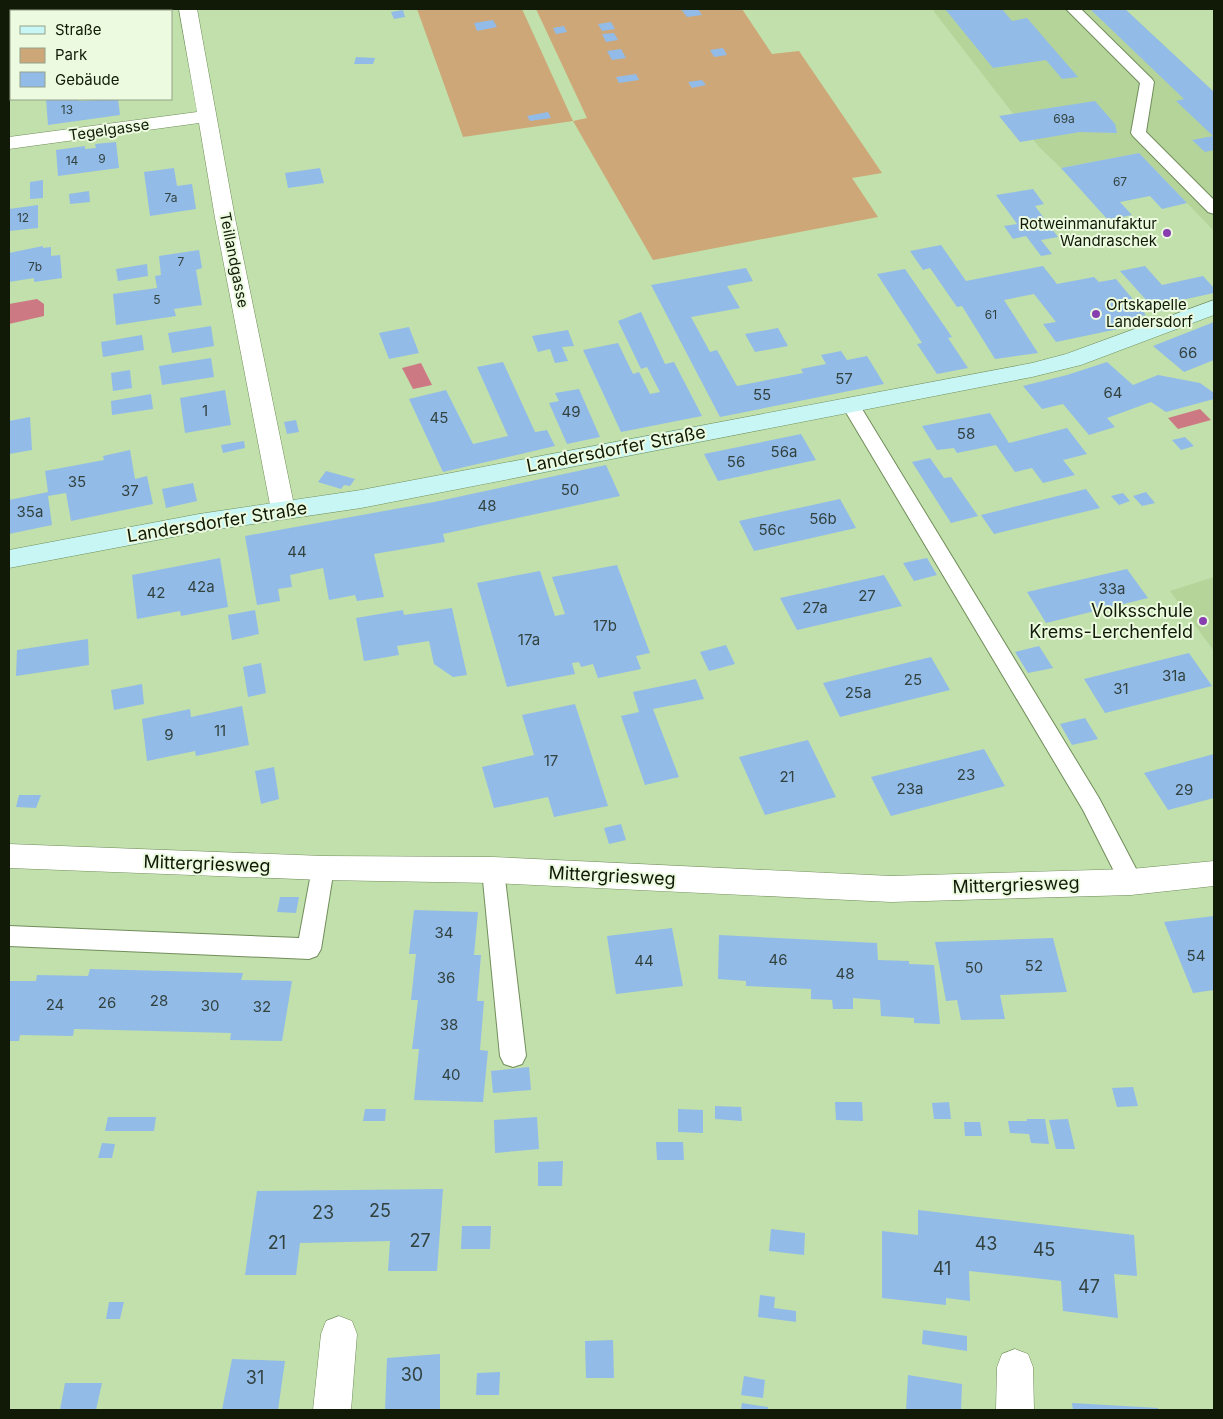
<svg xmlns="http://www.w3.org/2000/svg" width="1223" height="1419" font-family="Inter,sans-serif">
  <rect width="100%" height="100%" fill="#c1e0ab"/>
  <path fill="#b4d49a" d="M932,9H1125L1214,92V231L1139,153L1061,168L1039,147Z
    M1214,577V651L1170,591Z"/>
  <path fill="#cea778" d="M417,9H522L573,121L587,118L536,9H742L772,54L799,51L882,173L852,178L878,217L653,260L573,121L463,137Z"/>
  <path fill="#cd7984" d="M37,299L44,304V316L9,324V304Z
    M421,363L432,385L413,389L402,368Z
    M1200,409L1211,420L1178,429L1168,418Z"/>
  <path fill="#93bbe8" d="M75,9H160L161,11H76Z
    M681,9H698L702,15L687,17Z
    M945,9H1002L1012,21L1027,18L1078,77L1062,79L1046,60L993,68Z
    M1090,9H1125L1214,92V150L1205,152L1192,140L1213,136L1176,101L1184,99Z
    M403,10L405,17L394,19L391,12Z
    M493,20L497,27L477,31L474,23Z
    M611,22L615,29L602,31L598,24Z
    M564,26L567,32L556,34L553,28Z
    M614,33L618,40L606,42L602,34Z
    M723,48L727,55L714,57L710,50Z
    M621,49L626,58L612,60L607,51Z
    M356,57L375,58L373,64H354Z
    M636,74L639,80L619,83L616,77Z
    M702,80L706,85L692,88L688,82Z
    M46,99H79V101L118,99L120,115L48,125Z
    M1095,101L1115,124L1117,133L1080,132L1020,142L999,116Z
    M548,112L551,118L530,121L527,116Z
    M116,142L119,168L58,176L56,150L85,146V149L96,148L95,144Z
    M1139,153L1187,203L1162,209L1150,196L1120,202L1132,215L1108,220L1061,168Z
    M174,168L177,186L192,184L196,209L150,216L144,172Z
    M320,168L324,183L288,188L285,173Z
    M43,180V198L30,199V182Z
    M1033,189L1044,204L1035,206L1058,237L1041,240L1052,254L1041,256L1026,236L1013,239L1004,226L1017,224L996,195Z
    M89,191L90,202L70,204L69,194Z
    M38,205V228L9,231V209Z
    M941,245L966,281L1043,266L1057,284L1094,277L1099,282L1116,279L1146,315L1117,321L1123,328L1056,342L1043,324L1056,322L1034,294L1004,300L1038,353L995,359L962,306L957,307L930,268L923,270L910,251Z
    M43,246V248L51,247V256L60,255L62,278L34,282V278L9,282V253Z
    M199,250L202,268L196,270L202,305L174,309L176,316L116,325L113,294L157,288L155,276L161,275L159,256Z
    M147,264L148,276L118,281L116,269Z
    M1145,266L1162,285L1203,276L1214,288V293L1177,301L1182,306L1157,312L1120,271Z
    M746,268L753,281L727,286L740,308L691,317L710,352L717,350L737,386L803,373L801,369L826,364L821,355L841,351L847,360L867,356L884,384L720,417L651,285Z
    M905,269L952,337L948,338L968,368L937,374L917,344L922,343L877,274Z
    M641,312L665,364L674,362L702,416L621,432L583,350L618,343L633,374L639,372L650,394L660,392L647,367L641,369L618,321Z
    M1214,322V360L1184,372L1153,346Z
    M211,326L214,346L172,353L168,333Z
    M409,327L419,353L389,359L379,333Z
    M778,328L788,346L755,352L745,334Z
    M568,330L574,346L562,347L568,361L555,363L550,349L538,352L532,336Z
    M142,335L144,350L103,357L101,342Z
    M211,358L214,377L162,385L159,366Z
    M503,362L535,432L547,430L555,446L443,472L409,399L446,390L473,444L508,436L477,367Z
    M1107,362L1133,385L1158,375L1200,383L1214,393V399L1166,412L1151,402L1107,418L1115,427L1089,435L1063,404L1042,409L1023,386L1067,375Z
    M130,370L132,388L113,391L111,373Z
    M579,389L600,437L567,444L549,403L559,401L555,393Z
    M225,390L231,425L185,433L180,398Z
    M151,394L153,409L112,415L111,401Z
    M990,413L1009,443L1067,428L1087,454L1063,460L1075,475L1043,483L1032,468L1015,472L996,445L957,453L954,448L937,450L922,426Z
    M30,417L32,450L9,454V421Z
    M296,420L299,432L287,434L284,422Z
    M801,434L816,460L718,481L704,454Z
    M1185,437L1194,446L1181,450L1172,440Z
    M244,441L245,448L223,453L221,445Z
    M130,450L135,479L147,476L153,504L71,521L66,493L48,496L52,525L9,534V500L48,492L45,471L104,460L103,456Z
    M930,458L944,478L951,477L978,516L951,523L912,462Z
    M606,465L620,496L443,534L445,542L374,554L384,597L357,601L355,595L329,600L323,568L290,575L292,587L278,589L280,601L257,605L245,536L434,502Z
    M326,471L355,479L350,486L344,485L341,489L318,482Z
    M193,483L197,501L166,508L162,489Z
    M1086,489L1100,508L994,534L981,515Z
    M1146,492L1155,503L1142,506L1133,496Z
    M1123,493L1130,501L1119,505L1111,496Z
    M840,499L856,528L754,551L739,521Z
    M220,558L228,607L181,616L180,611L137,619L132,575Z
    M927,558L937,575L914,581L903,563Z
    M617,565L650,653L636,656L641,669L598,678L593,664L581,667L579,662L572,663L575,674L507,687L477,583L540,571L555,616L565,614L552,577Z
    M1127,569L1148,598L1046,623L1027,592Z
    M884,575L902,606L797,630L780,598Z
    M452,608L467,675L453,677L434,664L429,641L397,646L399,655L364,661L356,618L403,610L404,615Z
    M255,610L259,634L232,640L228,615Z
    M88,639L89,665L16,676L17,650Z
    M726,645L735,664L709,671L700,652Z
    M1039,646L1053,668L1028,673L1015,652Z
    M1189,653L1212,686L1105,713L1084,679Z
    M931,657L950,690L840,717L823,683Z
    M261,663L266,693L248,697L243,667Z
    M696,679L704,699L653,709L679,777L645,785L621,716L639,712L633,692Z
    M142,684L144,704L114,710L111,690Z
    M575,704L608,806L554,817L548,797L494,808L482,767L534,755L522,715Z
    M242,706L249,745L196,756L195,751L147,761L142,719L190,709L191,717Z
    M1085,718L1098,739L1072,745L1060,724Z
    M808,740L836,797L765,815L739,757Z
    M984,749L1005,786L891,816L871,777Z
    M1214,754V798L1168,810L1144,773Z
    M274,767L279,799L261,804L255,771Z
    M19,795H41L36,808L16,807Z
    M621,824L626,840L609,844L604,828Z
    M280,897H299L296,913L277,912Z
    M414,910L478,912L474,955H481L477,1001H484L480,1050L488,1051L483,1102L414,1100L419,1049H412L418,1000H411L416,954H409Z
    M1214,916V990L1193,993L1164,922Z
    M672,928L683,986L616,994L607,936Z
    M719,935L877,943L878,960L909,961V964L934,965L940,1024L914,1023V1018L881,1016L880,1000L853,998V1009H833L832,1000L811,999V989L746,986V981L718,979Z
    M1053,938L1067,992L1000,995L1005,1019L961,1020L957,1000L946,1001L935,942Z
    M90,969L243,973L241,980L292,981L282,1041L230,1040L231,1033L74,1029L73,1036L20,1035L19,1041H9V981H36L37,975L88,976Z
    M529,1067L531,1090L493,1093L491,1071Z
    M1133,1087L1138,1106L1117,1107L1112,1088Z
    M835,1102H862L863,1121L836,1120Z
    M949,1102L951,1119H934L932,1103Z
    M715,1106L741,1107L742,1121L715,1119Z
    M365,1109H386L385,1121H363Z
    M678,1109L703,1110V1133L678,1132Z
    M108,1117H156L154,1131H105Z
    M537,1117L539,1149L495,1153L494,1120Z
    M1027,1119H1045L1049,1144L1031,1143L1029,1134L1010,1133L1008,1121H1027Z
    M1068,1119L1075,1149H1056L1049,1120Z
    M964,1122H980L982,1136H965Z
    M656,1142H683L684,1160H657Z
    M102,1143L115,1144L112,1158H98Z
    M563,1161L562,1186H538V1162Z
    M443,1189L437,1271H388L390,1241L300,1243L296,1275H245L257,1191Z
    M918,1210L1134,1235L1137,1276L1114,1274L1118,1318L1063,1311L1061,1281L969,1271L970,1301L946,1298V1305L882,1298V1231L918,1235Z
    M462,1226H491L490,1249H461Z
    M771,1229L805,1233L804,1255L769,1251Z
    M760,1295L775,1297L774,1308L796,1311V1322L758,1317Z
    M109,1302H124L120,1319H106Z
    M923,1330L967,1336V1351L922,1344Z
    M613,1340L614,1378H586L585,1341Z
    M440,1354V1410H385L387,1358Z
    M232,1359L285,1361L278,1410H222Z
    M500,1372L499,1395H476L477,1373Z
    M908,1375L962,1384L961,1410H906Z
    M744,1376L765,1380L763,1398L741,1395Z
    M65,1383H102L96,1410H60Z
    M742,1403L768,1407V1410H741Z
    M1072,1403L1158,1408V1410H1073Z"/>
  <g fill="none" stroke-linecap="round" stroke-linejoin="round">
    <g stroke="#718d5b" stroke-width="2">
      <path id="lane" d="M1066,9H1081L1152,79L1154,82L1146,132L1214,200V214L1208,212L1133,136L1131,133L1140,83Z
        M850,398L856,400L859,404L1099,798L1143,882L1139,889L1131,892L1123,889L1083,810L841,404L844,400Z
        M323,858L331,861L334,868L321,949L317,956L309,959L9,946V926L299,938L312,868L315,861Z
        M493,860L501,863L504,870L526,1056L522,1064L513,1067L504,1064L500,1056L482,870L485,863Z"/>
    </g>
    <g stroke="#718d5b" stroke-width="1">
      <path id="street" d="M179,9H197L235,218L295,510L292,516L283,519L274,516L271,510L215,218L199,123L9,149V137L197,112Z
        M9,844L323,856L493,857L891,876L1131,869L1214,861V886L1131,895L891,902L493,883L323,880L9,868Z
        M339,1316L352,1321L357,1334L351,1410H313L321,1334L326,1321Z
        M1015,1349L1028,1354L1033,1367L1034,1410H996L997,1367L1002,1354Z"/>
    </g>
    <g stroke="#718d5b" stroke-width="1">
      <path id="secondary" d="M1214,300V315L1081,365L1032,377L361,508L199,532L9,568V550L199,514L361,490L1032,363L1066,354Z"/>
    </g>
    <use href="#lane" fill="#fff" fill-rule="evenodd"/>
    <use href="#street" fill="#fff" fill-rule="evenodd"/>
    <use href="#secondary" fill="#c7f6f5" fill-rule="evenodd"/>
  </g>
  <g fill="#893eb0" stroke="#ecfbe0" stroke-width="2">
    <circle cx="1167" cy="233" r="5"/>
    <circle cx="1096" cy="314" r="5"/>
    <circle cx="1203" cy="621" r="5"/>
  </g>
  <g text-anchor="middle" stroke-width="4" stroke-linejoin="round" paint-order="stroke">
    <g font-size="12" fill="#31423f">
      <text x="67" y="114">13</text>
      <text x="1064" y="123">69a</text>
      <text x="102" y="163">9</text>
      <text x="72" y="165">14</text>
      <text x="1120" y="186">67</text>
      <text x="171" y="202">7a</text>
      <text x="23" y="222">12</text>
      <text x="181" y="266">7</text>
      <text x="35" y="271">7b</text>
      <text x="157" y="304">5</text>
      <text x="991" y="319">61</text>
    </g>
    <g font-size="15" fill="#101a07" stroke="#ecfbe0">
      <text transform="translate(109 130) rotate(-8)" y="5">Tegelgasse</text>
      <text transform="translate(234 260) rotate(79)" y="5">Teillandgasse</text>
    </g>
    <g font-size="15" fill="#101a07" stroke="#ecfbe0" text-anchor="end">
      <text x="1157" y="229">Rotweinmanufaktur<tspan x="1157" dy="17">Wandraschek</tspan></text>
      <text x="1106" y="310" text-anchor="start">Ortskapelle<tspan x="1106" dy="17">Landersdorf</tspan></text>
    </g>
    <g font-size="15" fill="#31423f">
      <text x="1188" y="358">66</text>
      <text x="844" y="384">57</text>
      <text x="1113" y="398">64</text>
      <text x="762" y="400">55</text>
      <text x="205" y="416">1</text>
      <text x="571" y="417">49</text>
      <text x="439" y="423">45</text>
      <text x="966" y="439">58</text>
      <text x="784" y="457">56a</text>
      <text x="736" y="467">56</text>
      <text x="77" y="487">35</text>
      <text x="570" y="495">50</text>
      <text x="130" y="496">37</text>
      <text x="487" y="511">48</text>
      <text x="30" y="517">35a</text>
      <text x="823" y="524">56b</text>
      <text x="772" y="535">56c</text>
      <text x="297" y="557">44</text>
      <text x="201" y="592">42a</text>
      <text x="1112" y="594">33a</text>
      <text x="156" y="598">42</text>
      <text x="867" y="601">27</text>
      <text x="815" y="613">27a</text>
      <text x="605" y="631">17b</text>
      <text x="529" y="645">17a</text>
      <text x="1174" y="681">31a</text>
      <text x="913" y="685">25</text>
      <text x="1121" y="694">31</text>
      <text x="858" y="698">25a</text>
      <text x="220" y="736">11</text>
      <text x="169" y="740">9</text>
      <text x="551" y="766">17</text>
      <text x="966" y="780">23</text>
      <text x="787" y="782">21</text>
      <text x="910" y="794">23a</text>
      <text x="1184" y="795">29</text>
      <text x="444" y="938">34</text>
      <text x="1196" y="961">54</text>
      <text x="778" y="965">46</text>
      <text x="644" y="966">44</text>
      <text x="1034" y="971">52</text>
      <text x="974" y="973">50</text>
      <text x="845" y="979">48</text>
      <text x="446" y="983">36</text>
      <text x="159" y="1006">28</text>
      <text x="107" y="1008">26</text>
      <text x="55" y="1010">24</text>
      <text x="210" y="1011">30</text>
      <text x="262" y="1012">32</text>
      <text x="449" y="1030">38</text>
      <text x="451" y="1080">40</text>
    </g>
    <g font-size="18" fill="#101a07" stroke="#ecfbe0">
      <text transform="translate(616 449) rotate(-11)" y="6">Landersdorfer Straße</text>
      <text transform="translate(217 522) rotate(-9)" y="6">Landersdorfer Straße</text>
      <text transform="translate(207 864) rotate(2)" y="6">Mittergriesweg</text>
      <text transform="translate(612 876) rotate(3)" y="6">Mittergriesweg</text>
      <text transform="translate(1016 885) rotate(-2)" y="6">Mittergriesweg</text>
    </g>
    <g font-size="18" fill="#101a07" stroke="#ecfbe0" text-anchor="end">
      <text x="1193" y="617">Volksschule<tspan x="1193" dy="21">Krems-Lerchenfeld</tspan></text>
    </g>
    <g font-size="18" fill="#31423f">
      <text x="380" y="1217">25</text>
      <text x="323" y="1219">23</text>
      <text x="420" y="1247">27</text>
      <text x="277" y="1249">21</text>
      <text x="986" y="1250">43</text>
      <text x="1044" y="1256">45</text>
      <text x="942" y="1275">41</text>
      <text x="1089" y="1293">47</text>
      <text x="412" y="1381">30</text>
      <text x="255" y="1384">31</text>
    </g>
  </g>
  <rect width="1223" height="1419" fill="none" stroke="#101a07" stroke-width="20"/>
  <rect x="10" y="10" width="162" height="90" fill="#ecfbe0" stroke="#94a189"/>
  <rect x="20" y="26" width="25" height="8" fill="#c7f6f5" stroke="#94a189"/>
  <text x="55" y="35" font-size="15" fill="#101a07">Straße</text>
  <rect x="20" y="48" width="25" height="15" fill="#cea778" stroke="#94a189"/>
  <text x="55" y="60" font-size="15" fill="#101a07">Park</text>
  <rect x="20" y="72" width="25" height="15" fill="#93bbe8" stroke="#94a189"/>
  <text x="55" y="85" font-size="15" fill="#101a07">Gebäude</text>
</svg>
